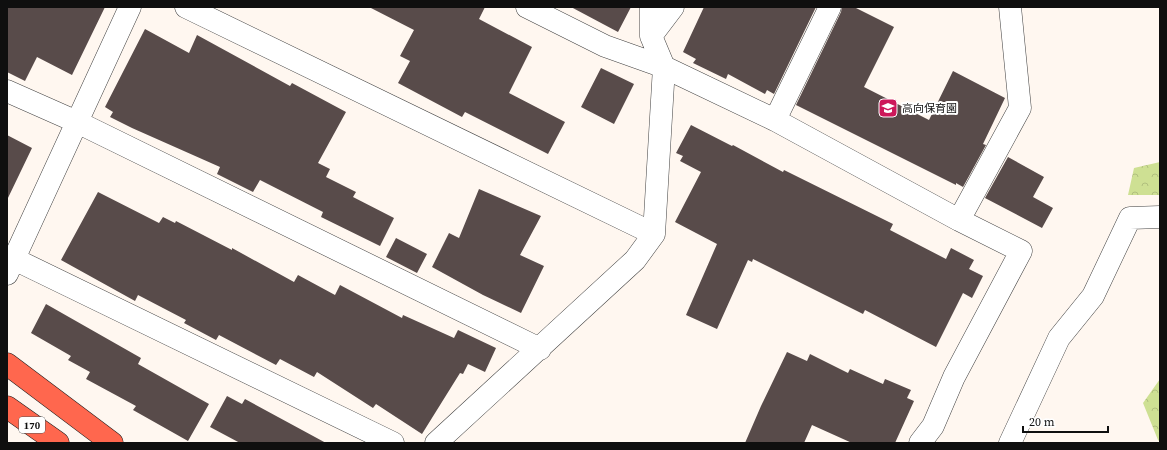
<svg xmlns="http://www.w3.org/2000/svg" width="1167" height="450" font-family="'Source Serif 4','Noto Sans JP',serif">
  <defs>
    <pattern id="forest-crowns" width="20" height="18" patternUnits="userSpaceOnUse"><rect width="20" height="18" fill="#cee093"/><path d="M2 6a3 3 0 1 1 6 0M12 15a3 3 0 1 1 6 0" fill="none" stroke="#b0bf7e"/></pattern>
  </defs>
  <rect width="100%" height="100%" fill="#fff7f0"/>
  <path fill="url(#forest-crowns)" d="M1160,162V195H1128L1134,168Z
    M1160,379V442L1158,440L1143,403Z"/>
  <path fill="#584b4a" d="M7,7H105L72,75L37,57L25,81L7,72Z
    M369,7H485L479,19L532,47L509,93L565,122L548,154L465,112L462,117L398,83L410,61L400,56L414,30Z
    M571,7H631L618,32Z
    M704,7H816L774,94L767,90L765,94L728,74L726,79L693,63L696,59L683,52Z
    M842,7H854L894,27L864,87L929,120L953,71L1005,98L983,144L986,145L963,187L956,183V185L796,105L841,12Z
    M145,29L189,53L197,35L290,86L292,83L346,112L318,163L330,169L326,177L356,192L353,197L394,218L380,246L321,217L323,212L260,180L253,192L217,174L220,167L132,128L110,117L113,112L105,107Z
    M601,68L634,84L614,124L581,107Z
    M691,125L732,146L733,145L783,172L784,170L893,224L890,230L946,259L951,248L974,260L969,269L983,276L972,298L963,293L936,347L865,310L863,314L753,259L752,262L748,260L717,329L686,315L717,244L675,222L701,172L680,161L683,156L676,153Z
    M7,135L32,148L7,200Z
    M1008,157L1044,177L1033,197L1053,208L1042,228L985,198Z
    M479,189L541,216L520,255L544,266L521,313L483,295L432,267L449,233L459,238Z
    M98,192L159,223L163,217L175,223L176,221L232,250V248L294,282L298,275L335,295L340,285L402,318L403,315L454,338L458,330L496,348L485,372L468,364L463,374L460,373L422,434L376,404L373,408L317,372L314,377L280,359L276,365L219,335L216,340L184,323L186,320L138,295L135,301L61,260Z
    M396,238L427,254L417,273L386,257Z
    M46,304L141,358L138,364L209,404L188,441L133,410L136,406L86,379L90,372L68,360L71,356L31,333Z
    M787,352L807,361L810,354L848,373L850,369L883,384L885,379L911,390L907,398L914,401L895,443H852L812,425L804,443H745L761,406Z
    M227,396L242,404L245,399L326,443H240L210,427Z"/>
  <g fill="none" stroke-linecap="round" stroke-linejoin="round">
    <g stroke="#424242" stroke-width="23">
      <path id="minor" d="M186,7L654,234
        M527,7L605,46L664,67L775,120L959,220L1021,251L954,377L933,426L920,443
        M651,36L673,7
        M7,91L77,122L540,349
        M775,120L830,7
        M959,220L1020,108L1010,7
        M14,259L393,443
        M7,274L130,7
        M436,443L635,260L654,234L664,67L651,36V7
        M1010,443L1059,338L1093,296L1130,218L1160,217"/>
    </g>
    <g stroke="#202020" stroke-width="23">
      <path id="highway" d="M7,364L112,443
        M7,407L58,443"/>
    </g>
    <use href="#minor" stroke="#fff" stroke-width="22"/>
    <use href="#highway" stroke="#ff674e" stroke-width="22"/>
  </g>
  <defs>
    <g id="school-square" transform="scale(1)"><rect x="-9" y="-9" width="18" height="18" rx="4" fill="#cd185a" stroke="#fff"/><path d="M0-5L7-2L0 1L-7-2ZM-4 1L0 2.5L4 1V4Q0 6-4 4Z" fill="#fff"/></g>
  </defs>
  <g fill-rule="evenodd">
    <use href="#school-square" x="888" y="108"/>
  </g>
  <g text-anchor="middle" stroke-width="4" stroke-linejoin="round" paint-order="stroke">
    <rect fill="#fff" stroke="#575757" stroke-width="1" x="19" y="417" width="26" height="16" rx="3"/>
    <g font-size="10" font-weight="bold" fill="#0f0f0f">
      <text x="32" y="429">170</text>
    </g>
    <g font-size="11" fill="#0f0f0f" stroke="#fff" text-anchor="start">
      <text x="902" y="112">高向保育園</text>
    </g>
  </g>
  <rect width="1167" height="450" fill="none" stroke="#0f0f0f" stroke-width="16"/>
  <path d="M1023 426v6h85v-6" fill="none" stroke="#0f0f0f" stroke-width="2"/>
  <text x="1029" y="426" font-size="12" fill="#0f0f0f" stroke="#ffffff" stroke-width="3" paint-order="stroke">20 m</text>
</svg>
